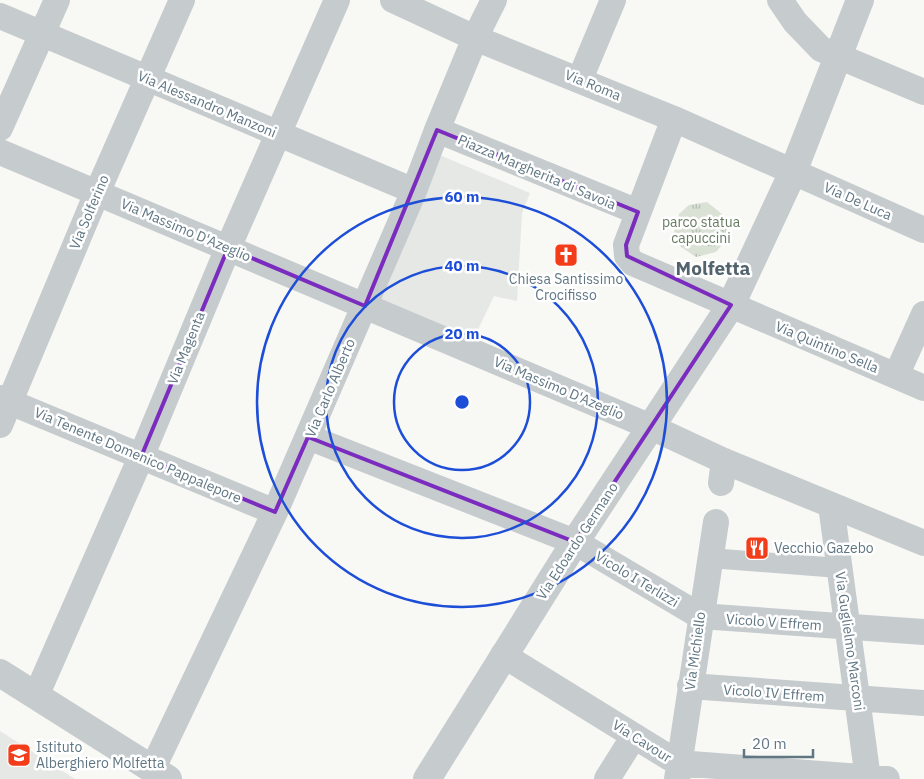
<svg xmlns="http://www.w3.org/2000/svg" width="924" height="779" font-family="'IBM Plex Sans',sans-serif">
  <defs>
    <pattern id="park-tufts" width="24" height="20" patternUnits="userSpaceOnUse" patternTransform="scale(1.25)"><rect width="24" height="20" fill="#dae1d5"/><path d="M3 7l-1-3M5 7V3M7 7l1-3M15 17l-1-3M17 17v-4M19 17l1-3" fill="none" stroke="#b4bbb2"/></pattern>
  </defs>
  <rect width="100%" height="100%" fill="#f8f8f5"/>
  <path fill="#e6e8e6" d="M437,154L530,193L522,213L517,301L494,296L473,340L375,299Z
    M0,731L75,779H0Z"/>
  <path fill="url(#park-tufts)" d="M707,202L727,218L726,240L716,252L696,257L681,247L674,232L679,214L689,205Z"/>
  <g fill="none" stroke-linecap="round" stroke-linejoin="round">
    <path stroke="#c6cbce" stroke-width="20" d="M710,558L839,568"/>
    <path stroke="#c6cbce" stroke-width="26" d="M393,0L475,38L674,119L924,230
      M780,0L795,22L821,49L924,92
      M0,16L414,191
      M580,79L613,0
      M674,119L626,245L627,256L633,263L924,388
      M0,128L57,0
      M437,130L638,212
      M0,152L651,427L724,461L924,543
      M896,376L924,314
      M0,398L275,512
      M0,425L97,193L182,0
      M308,437L575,542L700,616L924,632
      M721,483L724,461
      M831,505L868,779
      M503,655L678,763L887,779
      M690,686L924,703
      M36,696L141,457L228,248L337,0
      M152,770L275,512L414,191L437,130L475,38L494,0
      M607,779L634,736
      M677,779L716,522"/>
    <path stroke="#c6cbce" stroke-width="28" d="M0,673L168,779
      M427,779L575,542L731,305L793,172L860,0"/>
  </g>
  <path fill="none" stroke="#7b2cbf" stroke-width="4" stroke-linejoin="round" d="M437,130L638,212L626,245L627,256L731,305L575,542L308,437L275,512L141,457L228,248L365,306Z"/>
  <g fill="none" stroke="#1d4ed8" stroke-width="2.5">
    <circle cx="462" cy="402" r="68"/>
    <circle cx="462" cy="402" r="136"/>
    <circle cx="462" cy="402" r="205"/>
  </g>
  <defs>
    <g id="church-square" transform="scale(1.25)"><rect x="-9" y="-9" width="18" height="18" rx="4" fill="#f33d1a" stroke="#fff"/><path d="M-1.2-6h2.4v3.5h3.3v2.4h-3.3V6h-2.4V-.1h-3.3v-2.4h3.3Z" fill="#fff"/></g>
    <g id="restaurant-square" transform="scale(1.25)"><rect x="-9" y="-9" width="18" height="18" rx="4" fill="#f33d1a" stroke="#fff"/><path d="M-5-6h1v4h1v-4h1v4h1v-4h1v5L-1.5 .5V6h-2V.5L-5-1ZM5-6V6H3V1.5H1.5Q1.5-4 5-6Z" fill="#fff"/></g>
    <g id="school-square" transform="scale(1.25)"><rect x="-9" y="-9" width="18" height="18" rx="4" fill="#f33d1a" stroke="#fff"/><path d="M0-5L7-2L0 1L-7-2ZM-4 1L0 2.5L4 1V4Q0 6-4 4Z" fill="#fff"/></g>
  </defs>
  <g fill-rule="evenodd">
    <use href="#church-square" x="566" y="255"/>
    <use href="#restaurant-square" x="757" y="548"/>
    <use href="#school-square" x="19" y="755"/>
  </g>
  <g text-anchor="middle" stroke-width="5" stroke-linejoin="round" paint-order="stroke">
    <g font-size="14" fill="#607683" stroke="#fff">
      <text transform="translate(593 85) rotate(22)" y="5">Via Roma</text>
      <text transform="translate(207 104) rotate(23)" y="5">Via Alessandro Manzoni</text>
      <text transform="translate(537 172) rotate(23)" y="5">Piazza Margherita di Savoia</text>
      <text transform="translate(858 201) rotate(24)" y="5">Via De Luca</text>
      <text transform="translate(89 212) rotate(-67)" y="5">Via Solferino</text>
      <text transform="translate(186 230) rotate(23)" y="5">Via Massimo D'Azeglio</text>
      <text transform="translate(827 347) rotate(23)" y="5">Via Quintino Sella</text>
      <text transform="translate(186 348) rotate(-68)" y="5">Via Magenta</text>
      <text transform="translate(330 388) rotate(-67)" y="5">Via Carlo Alberto</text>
      <text transform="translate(559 388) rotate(23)" y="5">Via Massimo D'Azeglio</text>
      <text transform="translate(138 455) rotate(23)" y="5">Via Tenente Domenico Pappalepore</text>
      <text transform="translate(577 541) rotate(-57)" y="5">Via Edoardo Germano</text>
      <text transform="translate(637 579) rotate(31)" y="5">Vicolo I Terlizzi</text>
      <text transform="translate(774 622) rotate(4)" y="5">Vicolo V Effrem</text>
      <text transform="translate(850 641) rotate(82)" y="5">Via Guglielmo Marconi</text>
      <text transform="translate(695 651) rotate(-82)" y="5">Via Michiello</text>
      <text transform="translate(774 693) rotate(4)" y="5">Vicolo IV Effrem</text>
      <text transform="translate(642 741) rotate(32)" y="5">Via Cavour</text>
    </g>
    <g font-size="14" fill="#667a60" stroke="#fff">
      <text x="701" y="227">parco statua<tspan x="701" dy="16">capuccini</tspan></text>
    </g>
    <g font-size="14" fill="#607683" stroke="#fff" text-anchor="start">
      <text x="566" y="284" text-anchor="middle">Chiesa Santissimo<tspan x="566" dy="16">Crocifisso</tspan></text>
      <text x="774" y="553">Vecchio Gazebo</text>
      <text x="36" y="752">Istituto<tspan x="36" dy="16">Alberghiero Molfetta</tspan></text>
    </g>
    <g font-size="19" font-weight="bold" fill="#53636d" stroke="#fff">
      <text x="713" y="275">Molfetta</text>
    </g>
  </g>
  <circle cx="462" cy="402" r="8" fill="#1d4ed8" stroke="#fff" stroke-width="2.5"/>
  <g font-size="15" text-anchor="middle" font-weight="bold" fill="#1d4ed8" stroke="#fff" stroke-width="5" stroke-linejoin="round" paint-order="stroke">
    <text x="462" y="202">60 m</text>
    <text x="462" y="271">40 m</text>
    <text x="462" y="339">20 m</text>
  </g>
  <path d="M744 749v8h69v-8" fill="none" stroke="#607683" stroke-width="2.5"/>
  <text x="752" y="749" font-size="15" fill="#607683" stroke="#ffffff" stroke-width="4" paint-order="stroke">20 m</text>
</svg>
